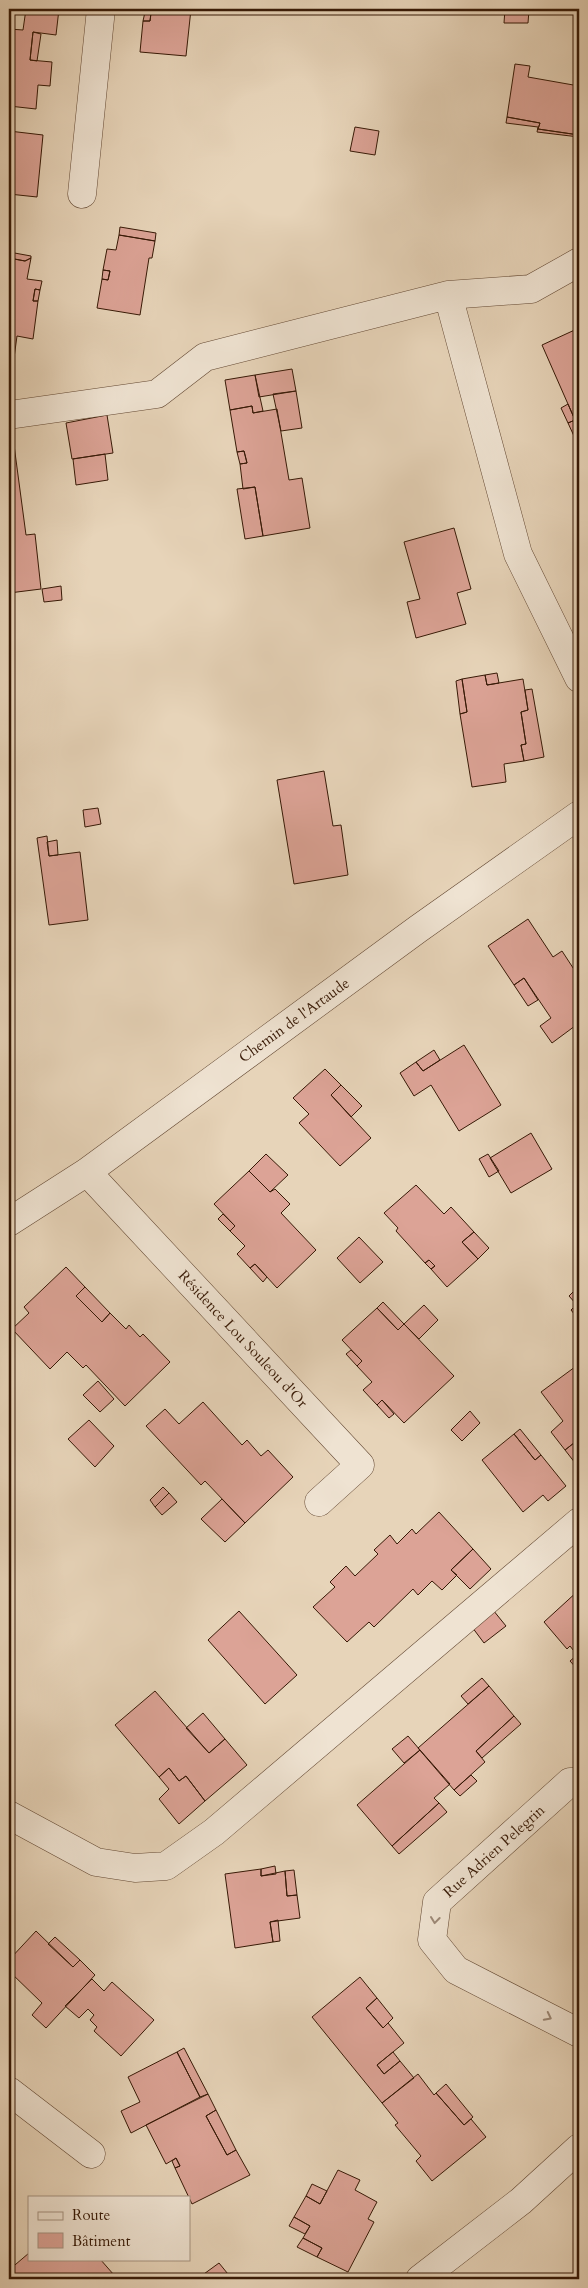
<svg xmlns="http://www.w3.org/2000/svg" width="588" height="2288" font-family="Cardo,serif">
  <rect width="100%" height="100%" fill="#e7d4b9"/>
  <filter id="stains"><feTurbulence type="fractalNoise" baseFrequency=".004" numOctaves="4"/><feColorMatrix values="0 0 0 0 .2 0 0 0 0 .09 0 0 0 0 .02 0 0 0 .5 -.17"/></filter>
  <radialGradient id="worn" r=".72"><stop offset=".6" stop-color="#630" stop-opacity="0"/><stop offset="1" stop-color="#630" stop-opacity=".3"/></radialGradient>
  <path fill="#dca396" stroke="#371906" d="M26,9H59L56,35L33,32L30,60L52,62L50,86L38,85L36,109L9,106V29L23,30Z
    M145,9H191L186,56L140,52L143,21H150L151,13L145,12Z
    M505,9L529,10L528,23H504Z
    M145,12L151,13L150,21H143Z
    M33,32L41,34L37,61L30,60Z
    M515,64L530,66L528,77L579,86V135L538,129L540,123L507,117Z
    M507,117L540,123L538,129L579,135V137L537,132L538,127L506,123Z
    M355,127L379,131L375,155L350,151Z
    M9,131L43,135L37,197L9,194Z
    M120,227L156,233L155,241L119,235Z
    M119,235L155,241L152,258H149L140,315L97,308L102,279L108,280L110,271L103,270L107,249L116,250Z
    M9,252L31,256V258L25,261L9,258Z
    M9,258L25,261L31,258L27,279L42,281L40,290L35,289L33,301H38L33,339L17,336L14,358L9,357Z
    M103,270L110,271L108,280L102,279Z
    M35,289L40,290L38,301H33Z
    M579,328V447L568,423L575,420L542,345Z
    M292,369L296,391L259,397L255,375Z
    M255,375L263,411L253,413L252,406L230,410L225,380Z
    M296,391L302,428L281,431L273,394Z
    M568,404L575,420L568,423L561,408Z
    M252,406L253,413L277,409L289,480L302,478L310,528L263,536L255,487L243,489L240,464L247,463L244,451L237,452L230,410Z
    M107,415L113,453L72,459L66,423Z
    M9,430H12L26,535L35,534L41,589L9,593Z
    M244,451L247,463L240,464L237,452Z
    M105,454L108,480L76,485L73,459Z
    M255,487L263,536L245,539L237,489Z
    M454,528L471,589L457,593L466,624L416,638L407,602L420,599L404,542Z
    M61,586L62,600L44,602L42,589Z
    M497,673L499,683L487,685L485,675Z
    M485,675L487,685L523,679L528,710L521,712L526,744L521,745L524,761L504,764L506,782L472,787L460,714L467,712L462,679Z
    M462,679L467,712L460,714L456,681Z
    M532,689L544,757L524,761L521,745L526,744L521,712L528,710L525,690Z
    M324,771L333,826L341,825L348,875L294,884L277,780Z
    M98,808L101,824L85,827L83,810Z
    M47,836L49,856L80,852L88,920L49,925L37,838Z
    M57,840L58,855L49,856L47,842Z
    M528,919L553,957L562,951L579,977V1023L552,1043L540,1026L551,1018L524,978L514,985L488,946Z
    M524,978L538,1000L528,1006L514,985Z
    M464,1045L501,1105L459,1131L431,1085L414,1096L400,1073L416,1062L423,1071Z
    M434,1050L440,1060L423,1071L416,1062Z
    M325,1069L341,1085L331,1095L371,1138L340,1166L299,1123L309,1114L293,1098Z
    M341,1085L362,1106L351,1117L331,1095Z
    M531,1133L552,1169L511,1193L490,1158Z
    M266,1154L288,1175L270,1192L249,1171Z
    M488,1154L499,1171L489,1177L479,1159Z
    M249,1171L270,1192L275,1189L290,1204L281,1213L316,1250L277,1288L255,1264L250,1268L237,1254L245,1246L230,1231L235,1226L214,1204Z
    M416,1185L444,1214L451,1207L474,1232L462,1242L478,1259L447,1287L431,1269L435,1266L429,1260L425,1263L396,1231L398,1228L384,1213Z
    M223,1214L235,1226L230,1231L218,1219Z
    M474,1232L489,1248L478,1259L462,1242Z
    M359,1237L383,1262L360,1283L337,1258Z
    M429,1260L435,1266L431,1269L425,1263Z
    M255,1264L267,1277L263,1282L250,1268Z
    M66,1267L85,1287L76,1296L102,1322L110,1313L126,1329L129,1325L140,1337L143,1334L170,1362L125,1406L86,1365L83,1368L67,1352L50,1369L12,1329L29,1313L24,1307Z
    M85,1287L110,1313L102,1322L76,1296Z
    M577,1288L579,1302L577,1305L569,1296Z
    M383,1302L404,1324L398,1330L377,1308Z
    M579,1302V1320L571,1310Z
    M424,1305L438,1320L419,1339L404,1324Z
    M377,1308L398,1330L404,1324L454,1376L404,1423L382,1400L377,1405L363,1390L372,1382L357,1366L362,1361L342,1340Z
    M351,1350L362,1361L357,1366L346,1354Z
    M579,1364V1439L565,1450L551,1432L563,1421L541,1392Z
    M98,1381L114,1399L100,1412L83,1395Z
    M382,1400L394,1414L389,1418L377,1405Z
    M203,1402L242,1445L247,1440L261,1456L268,1450L293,1477L245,1523L205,1481L201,1485L146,1426L165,1409L179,1424Z
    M470,1411L480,1423L462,1441L451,1430Z
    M89,1420L114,1446L95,1467L68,1439Z
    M520,1429L541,1455L535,1460L514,1434Z
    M514,1434L535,1460L541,1455L566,1486L548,1501L543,1495L523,1512L482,1460Z
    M579,1439V1468L565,1450Z
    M163,1487L169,1493L155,1507L150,1500Z
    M169,1493L177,1502L162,1515L155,1507Z
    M222,1499L245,1523L225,1542L201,1519Z
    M439,1512L473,1549L451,1570L457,1575L442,1590L432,1581L418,1595L413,1589L374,1627L369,1622L347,1642L313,1607L335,1587L330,1582L346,1566L355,1576L378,1554L374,1550L390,1535L397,1544L412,1529L416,1534Z
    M473,1549L491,1569L470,1589L451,1570Z
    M579,1590V1671L570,1661L577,1655L570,1646L567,1649L544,1622Z
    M493,1610L506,1626L484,1643L472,1627Z
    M239,1611L297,1675L265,1704L208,1640Z
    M482,1678L489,1686L468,1704L461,1696Z
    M489,1686L514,1716L476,1751L485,1762L454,1790L418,1748Z
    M155,1691L209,1753L225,1739L247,1765L205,1801L186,1776L179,1781L169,1768L159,1777L115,1725Z
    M203,1713L225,1739L209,1753L186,1728Z
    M514,1716L521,1724L482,1758L476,1751Z
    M408,1736L420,1750L404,1763L392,1749Z
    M420,1750L450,1784L434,1798L439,1803L392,1846L357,1805Z
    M169,1768L179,1781L186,1776L205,1801L179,1824L159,1799L169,1789L159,1777Z
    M471,1775L477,1781L460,1796L454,1790Z
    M439,1803L447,1812L399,1854L392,1846Z
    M275,1866L276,1874L261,1876V1869Z
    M261,1869V1876L285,1871L287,1896L297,1895L300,1918L270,1922L273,1942L235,1948L225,1874Z
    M294,1870L297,1895L287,1896L285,1871Z
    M278,1920L280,1941L273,1942L270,1922Z
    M36,1931L73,1967L80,1960L95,1975L46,2028L32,2015L42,2003L9,1971V1960Z
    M55,1937L80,1960L73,1967L48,1944Z
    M360,1977L377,1998L366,2008L383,2028L388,2023L404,2043L377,2065L384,2074L400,2061L414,2078L382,2103L312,2017Z
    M92,1979L104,1991L112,1982L154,2020L121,2056L94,2031L97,2027L90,2020L94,2015L88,2009L79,2018L65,2006Z
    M377,1998L393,2018L383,2028L366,2008Z
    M184,2048L208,2094L200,2097L177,2052Z
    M177,2052L200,2097L131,2133L121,2111L140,2102L128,2077Z
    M393,2052L400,2061L384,2074L377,2065Z
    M418,2074L434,2095L436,2093L464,2125L471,2119L486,2137L432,2181L416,2161L421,2156L395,2125L398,2123L382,2103Z
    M446,2084L473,2117L464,2125L436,2093Z
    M208,2094L216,2110L206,2116L227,2155L236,2150L250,2175L192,2204L175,2168L180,2166L176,2158L166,2164L146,2125Z
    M216,2110L236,2150L227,2155L206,2116Z
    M176,2158L180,2166L175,2168L172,2161Z
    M338,2170L360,2180L355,2190L377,2202L368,2219L374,2222L348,2272L317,2257L322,2248L303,2238L310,2226L294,2217L306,2196L320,2204Z
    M312,2184L327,2191L320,2204L306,2196Z
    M294,2217L310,2226L305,2234L289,2226Z
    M303,2238L322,2248L317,2257L297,2247Z
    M29,2253V2259H100L114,2275L109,2279H15L9,2270Z
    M219,2263L232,2279H197Z"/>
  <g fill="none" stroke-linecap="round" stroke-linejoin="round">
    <g stroke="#634833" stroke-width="29">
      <path id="minor" d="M82,194L101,9
        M448,295L531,289L579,262
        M9,415L157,394L205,357L448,295L518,554L579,678
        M87,1172L360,1465L319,1502
        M9,1222L87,1172L418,929L579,815
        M579,1782H570L437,1902L432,1940L456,1970L579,2033
        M9,1815L96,1862L135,1868L166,1866L214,1832L579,1522
        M9,2091L91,2154
        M420,2279L521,2201L579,2148"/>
    </g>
    <use href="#minor" stroke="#efe3d2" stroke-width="28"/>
  </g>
  <defs><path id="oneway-chevron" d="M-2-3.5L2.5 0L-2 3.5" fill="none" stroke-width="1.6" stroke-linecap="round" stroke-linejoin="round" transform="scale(1.25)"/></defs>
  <g stroke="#9c8876">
    <use href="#oneway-chevron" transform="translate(435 1920) rotate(97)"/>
    <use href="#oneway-chevron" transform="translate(548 2017) rotate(27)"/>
  </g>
  <g text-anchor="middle" stroke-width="4" stroke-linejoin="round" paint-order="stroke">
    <g font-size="15" fill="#371906" stroke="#efe3d2">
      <text transform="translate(294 1020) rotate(-36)" y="5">Chemin de l'Artaude</text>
      <text transform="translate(243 1339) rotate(47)" y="5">Résidence Lou Souleou d'Or</text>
      <text transform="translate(494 1851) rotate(-42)" y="5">Rue Adrien Pelegrin</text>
    </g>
  </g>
  <rect width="588" height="2288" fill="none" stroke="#e7d4b9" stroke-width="30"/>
  <rect x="10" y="10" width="568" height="2268" fill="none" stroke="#371906" stroke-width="2.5"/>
  <rect x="15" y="15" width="558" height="2258" fill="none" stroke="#371906"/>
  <rect x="28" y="2196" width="162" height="65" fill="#efe3d2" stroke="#a59280"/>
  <rect x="38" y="2212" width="25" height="8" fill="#efe3d2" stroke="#a59280"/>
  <text x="72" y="2220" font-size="15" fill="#371906">Route</text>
  <rect x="38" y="2233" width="25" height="15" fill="#dca396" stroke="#a59280"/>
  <text x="72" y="2246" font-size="15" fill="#371906">Bâtiment</text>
  <rect width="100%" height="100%" filter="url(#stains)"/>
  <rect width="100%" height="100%" fill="url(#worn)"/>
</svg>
